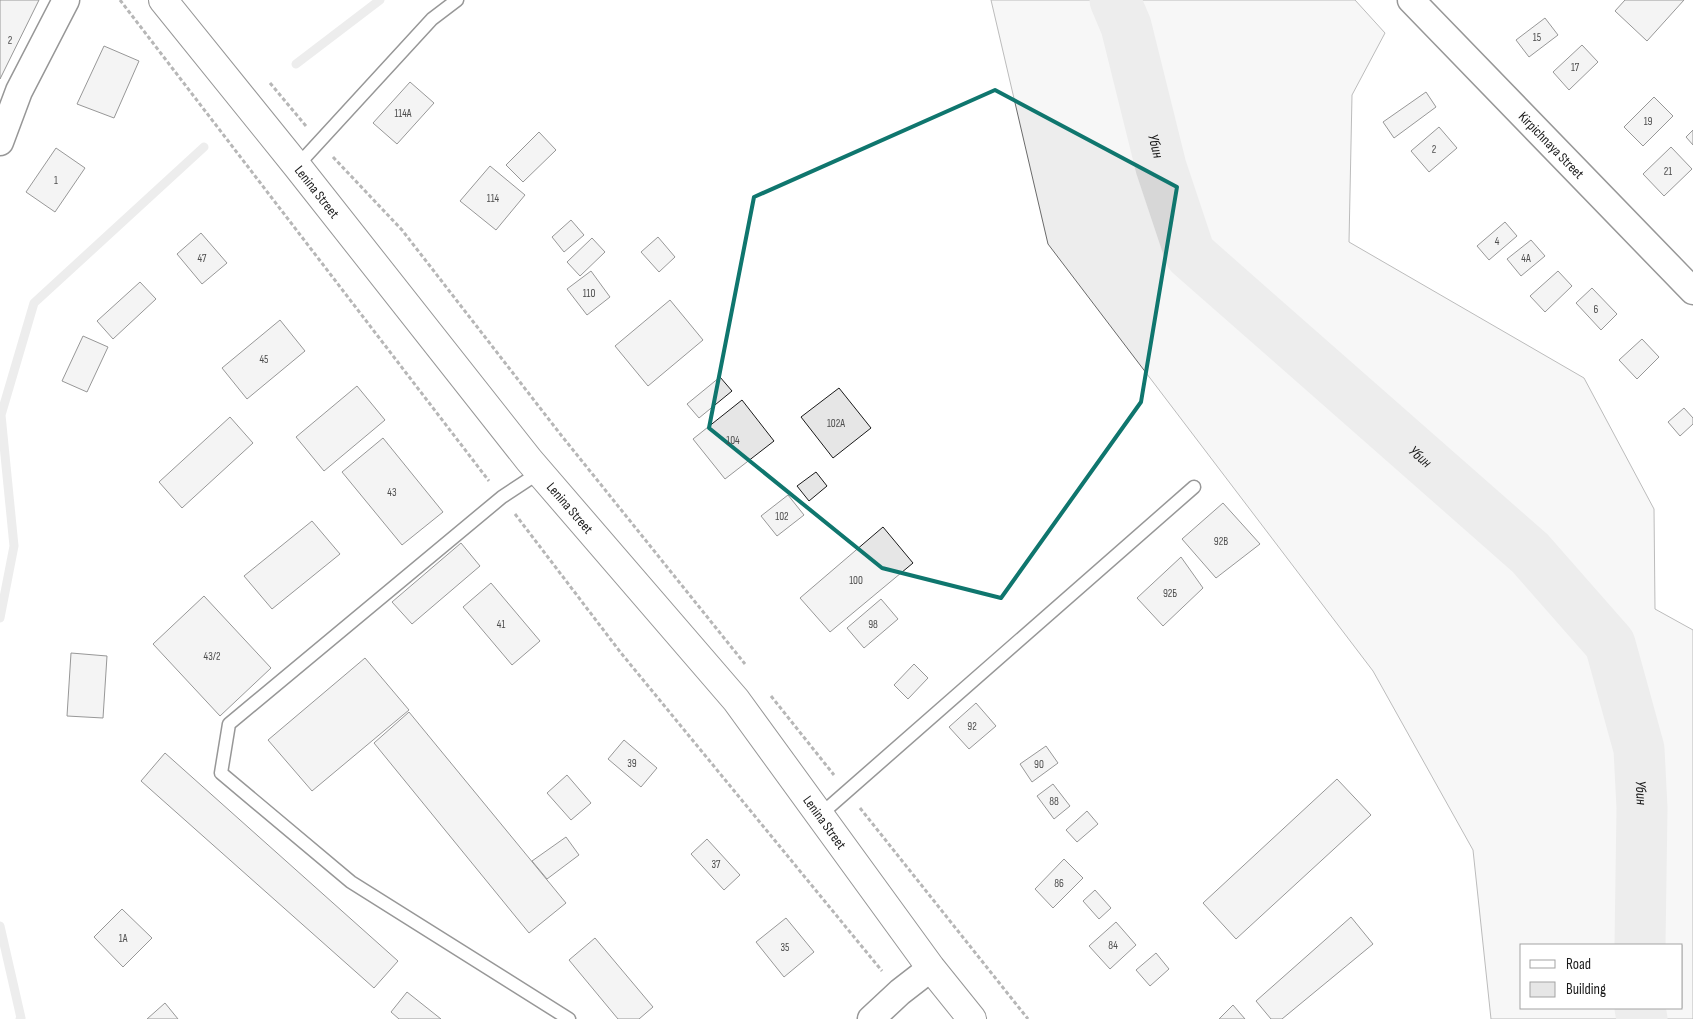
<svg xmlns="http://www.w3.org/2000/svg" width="1693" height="1019" font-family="'Sofia Sans Condensed',sans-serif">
  <rect width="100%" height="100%" fill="#fff"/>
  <path fill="#ededed" stroke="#6a6a6a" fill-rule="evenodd" d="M991,0H1355L1385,33L1352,95L1349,242L1584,378L1654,509L1655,609L1693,630V1019H1491L1473,850L1373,671L1048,244ZM1522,945H1682V1008H1522Z"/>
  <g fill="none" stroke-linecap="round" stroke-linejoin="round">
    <path stroke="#d7d7d7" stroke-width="9" d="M296,64L380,0
      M0,618L14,546L1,415L34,303L204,147
      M0,926L21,1018L20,1019"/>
    <g stroke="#d7d7d7" stroke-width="51">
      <path id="s1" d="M1115,0L1126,26L1161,167L1190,254L1530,553L1610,644L1639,749L1642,808L1640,945"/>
      <path d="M1640,1008L1642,1019"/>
    </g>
  </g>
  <path fill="#e6e6e6" stroke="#1a1a1a" d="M0,0H39L0,79Z
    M1625,0H1684L1647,41L1615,11Z
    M1545,18L1558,35L1529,57L1516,40Z
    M1582,45L1598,62L1569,90L1553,72Z
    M104,46L139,61L114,118L77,104Z
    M410,82L434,103L397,144L373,123Z
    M1426,92L1436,107L1394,138L1383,122Z
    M1654,97L1673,116L1643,146L1624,127Z
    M1439,127L1457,148L1429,172L1411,151Z
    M1693,130V145L1686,137Z
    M539,132L556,150L523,182L506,165Z
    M1671,147L1692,169L1664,196L1643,174Z
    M56,148L85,168L55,212L26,192Z
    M490,166L525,195L496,230L460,201Z
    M571,220L584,235L564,252L552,237Z
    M1505,222L1517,236L1489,260L1477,246Z
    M201,233L227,263L202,284L177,254Z
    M658,237L675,257L659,272L641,252Z
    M592,238L605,252L580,276L567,262Z
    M1531,240L1545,256L1521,276L1507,259Z
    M591,271L610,297L587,315L567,289Z
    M1558,271L1572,286L1545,312L1530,296Z
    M140,282L156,299L113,339L97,321Z
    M1592,288L1617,314L1601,330L1576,303Z
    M670,300L703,340L648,386L615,346Z
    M280,320L305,351L247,399L222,368Z
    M83,336L108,347L87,392L62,381Z
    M1642,339L1659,357L1637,379L1619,360Z
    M720,377L732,391L699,418L687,404Z
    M357,386L385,420L324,471L296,437Z
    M839,388L871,428L833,458L801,417Z
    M742,400L774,441L725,479L693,439Z
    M1684,408L1693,418V424L1680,436L1668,422Z
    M230,417L253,443L182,508L159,482Z
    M383,438L443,512L402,545L342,472Z
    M816,472L827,486L809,501L797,486Z
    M788,495L804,515L777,536L761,516Z
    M1223,503L1260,544L1216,578L1182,539Z
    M312,521L340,554L272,609L244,576Z
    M883,527L913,563L830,632L800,598Z
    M461,543L480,566L412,624L392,602Z
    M1181,557L1203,588L1163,626L1137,598Z
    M491,583L540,641L512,665L463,607Z
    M204,596L271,668L220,716L153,644Z
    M881,599L898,619L864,648L847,628Z
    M71,653L107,656L103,718L67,716Z
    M365,658L409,710L312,791L268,740Z
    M914,664L928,678L908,699L894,685Z
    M976,703L996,726L969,749L949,727Z
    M409,712L566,903L529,933L374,743Z
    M624,740L657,768L641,787L608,759Z
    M1046,746L1058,763L1032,782L1020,764Z
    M165,753L398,961L374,988L141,781Z
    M567,775L591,803L571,820L547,793Z
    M1337,779L1371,815L1236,939L1203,903Z
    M1053,784L1070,806L1054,819L1037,796Z
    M1087,811L1098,824L1077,842L1066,830Z
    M566,837L579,855L547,879L532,861Z
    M707,839L740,875L724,890L691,854Z
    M1064,859L1083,878L1053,908L1035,889Z
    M1095,890L1111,908L1099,919L1083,901Z
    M122,909L152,938L123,967L94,937Z
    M1351,917L1373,944L1282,1019H1271L1256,1001Z
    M786,918L814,952L784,977L756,942Z
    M1116,922L1136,945L1110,969L1089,946Z
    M595,938L653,1007L639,1019H618L569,960Z
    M1156,953L1169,969L1150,986L1136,970Z
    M407,992L441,1019H399L391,1012Z
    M165,1003L178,1019H147Z
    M1233,1005L1245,1019H1219Z"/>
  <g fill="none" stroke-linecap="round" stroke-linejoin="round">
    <g stroke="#1a1a1a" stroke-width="15">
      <path id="service" d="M297,166L432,19L457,0
        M540,472L502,497L229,724L221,773L351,882L569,1019
        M820,815L1194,487"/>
    </g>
    <g stroke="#1a1a1a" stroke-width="29">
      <g id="minor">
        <path id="s2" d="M1411,0L1693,291"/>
        <path d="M0,142L19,91L66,0"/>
        <path d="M871,1019L900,992L931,968"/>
      </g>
    </g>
    <g stroke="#1a1a1a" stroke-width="30">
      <g id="tertiary">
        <path id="s3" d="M163,0L297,166L529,460L736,700L931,968L972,1019"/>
      </g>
    </g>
    <path stroke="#5f5f5f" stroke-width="3" stroke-dasharray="4 2.5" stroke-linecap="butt" d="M120,0L489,481
      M270,83L306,126
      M333,157L402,230L561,435L745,664
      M515,514L621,653L882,971
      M771,696L834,775
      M860,808L1028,1019"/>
    <use href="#service" stroke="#fff" stroke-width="12"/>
    <use href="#minor" stroke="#fff" stroke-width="26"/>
    <use href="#tertiary" stroke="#fff" stroke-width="28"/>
  </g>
  <path d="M0 0H1693V1019H0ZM995,90L1177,187L1141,402L1001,598L882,568L709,428L754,197Z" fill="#fff" fill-opacity=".55" fill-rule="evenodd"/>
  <path fill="none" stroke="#0f766e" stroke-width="4" stroke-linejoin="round" d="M995,90L1177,187L1141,402L1001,598L882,568L709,428L754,197Z"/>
  <g text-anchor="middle" stroke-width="4" stroke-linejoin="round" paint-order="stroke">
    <g font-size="11" fill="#4d4d4d">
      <text x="1537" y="41">15</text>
      <text x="10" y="44">2</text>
      <text x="1575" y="71">17</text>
      <text x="403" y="117">114А</text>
      <text x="1648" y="125">19</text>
      <text x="1434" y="153">2</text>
      <text x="1668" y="175">21</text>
      <text x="56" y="184">1</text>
      <text x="493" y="202">114</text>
      <text x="1497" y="245">4</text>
      <text x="202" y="262">47</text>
      <text x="1526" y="262">4А</text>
      <text x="589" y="297">110</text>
      <text x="1596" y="313">6</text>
      <text x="264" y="363">45</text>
      <text x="836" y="427">102А</text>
      <text x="733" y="444">104</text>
      <text x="392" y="496">43</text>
      <text x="782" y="520">102</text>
      <text x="1221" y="545">92В</text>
      <text x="856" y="584">100</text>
      <text x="1170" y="597">92Б</text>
      <text x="501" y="628">41</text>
      <text x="873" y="628">98</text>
      <text x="212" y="660">43/2</text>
      <text x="972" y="730">92</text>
      <text x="632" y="767">39</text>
      <text x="1039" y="768">90</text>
      <text x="1054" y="805">88</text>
      <text x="716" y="868">37</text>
      <text x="1059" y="887">86</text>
      <text x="123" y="942">1А</text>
      <text x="1113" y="949">84</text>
      <text x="785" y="951">35</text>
    </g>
    <g font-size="14" fill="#1a1a1a" stroke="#fff">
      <text dy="5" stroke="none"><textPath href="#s2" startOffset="202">Kirpichnaya Street</textPath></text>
      <text dy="5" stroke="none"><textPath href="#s3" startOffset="246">Lenina Street</textPath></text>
      <text dy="5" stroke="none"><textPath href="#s3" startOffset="651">Lenina Street</textPath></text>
      <text dy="5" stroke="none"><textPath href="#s3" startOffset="1056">Lenina Street</textPath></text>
    </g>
    <g font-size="15" font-style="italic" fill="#1a1a1a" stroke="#fff">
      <text dy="5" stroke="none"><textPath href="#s1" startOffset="152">Убин</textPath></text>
      <text dy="5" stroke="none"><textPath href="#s1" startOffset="572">Убин</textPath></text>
      <text dy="5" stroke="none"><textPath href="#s1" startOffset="992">Убин</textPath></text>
    </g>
  </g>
  <rect x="1520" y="944" width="162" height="65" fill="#ffffff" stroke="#a3a3a3"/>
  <rect x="1530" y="960" width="25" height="8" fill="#ffffff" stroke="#a3a3a3"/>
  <text x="1566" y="969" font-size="15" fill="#1a1a1a">Road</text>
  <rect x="1530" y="982" width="25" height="15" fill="#e6e6e6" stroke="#a3a3a3"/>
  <text x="1566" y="994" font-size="15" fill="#1a1a1a">Building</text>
</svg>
